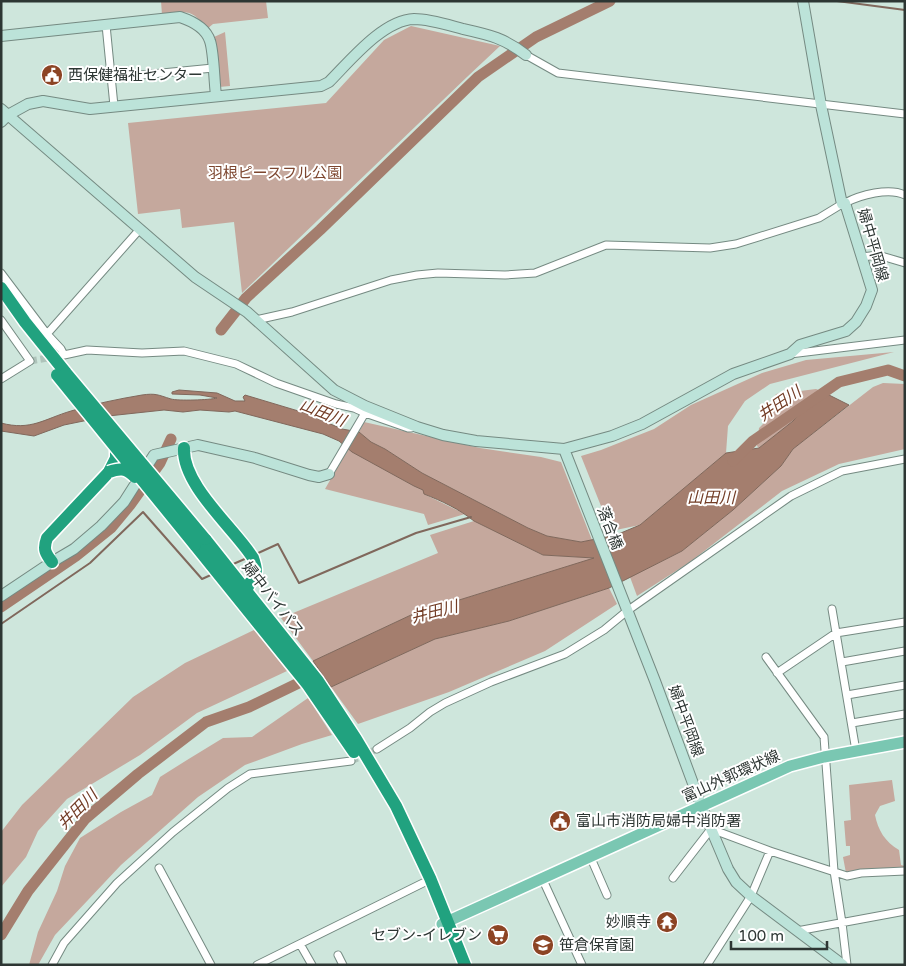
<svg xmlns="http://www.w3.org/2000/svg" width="906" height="966" font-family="'Varela Round','Noto Sans JP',sans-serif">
  <rect width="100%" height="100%" fill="#cee6dc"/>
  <path fill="#c5a89d" d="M161,1H266L268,18L213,24L207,29C191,8 188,11 162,15Z
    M411,26L500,46L467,77L242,293L234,222L182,228L180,209L138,214L128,123L326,103L384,40Z
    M225,32L230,86L219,87L214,37Z
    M894,352L770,384L745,401L728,426L726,453L640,525L611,531L581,456L601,450L654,429L691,405L762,373L806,360Z
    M883,383L905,384V449L839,464L782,491L690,562L637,596L630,577L682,551L733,510L781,466L793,449L873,387Z
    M816,389L821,391L793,421L759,448L757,446L759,428L764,423L776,394L782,393L790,394L800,391Z
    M364,422L480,448L541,457L561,462L592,540L581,542L547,536L528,528L422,473L385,449L371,442L359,432Z
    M348,449L414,486L424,490V494L465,514L428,525L424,514L325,489Z
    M474,521L543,555L595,558L411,615L313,661L281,618L438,553L430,535Z
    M609,588L617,604L545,651L449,692L358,724L331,687L435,639L509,621Z
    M254,630L287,671L197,713L140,755L67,799L38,831L26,857L1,887V832L22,805L133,697L185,663Z
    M308,698L332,735L302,744L245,765L198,797L121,865L55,935L38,965H29L38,932L57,891L65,866L80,838L121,812L152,795L160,777L187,760L223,738L252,737Z
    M892,780L895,801L880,806L875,815C878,830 885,842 899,850L901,865L905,866V873H846L843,857L850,855V846H846L844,821L851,820L849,785Z"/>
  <path fill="#a47e6e" stroke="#80685c" d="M179,390L217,393L235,401H245L243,397L245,395L305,413L342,429L359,432L371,442L385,449L422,473L528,528L547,536L581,542L616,535L640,525L726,453L759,448L793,421L821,391L849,405L793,449L781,466L733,510L682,551L609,588L509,621L435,639L331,687L313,661L411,615L594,558L543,555L474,521C459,509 442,501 424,494L423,490L414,486L352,452L339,441L323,434L235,411L229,412L200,410L183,412L164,410L108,416L64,425L34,436L1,431V423C31,431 44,419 71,411C94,404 118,399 142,395C156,393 158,395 171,399C178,401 210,400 217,398L200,395L172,394V392Z"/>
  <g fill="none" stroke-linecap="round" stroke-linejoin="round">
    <path stroke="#80685c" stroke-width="2" d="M837,1L905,10
      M256,554L278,544L299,583L416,533L471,517
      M231,565L247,558
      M1,624L90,563L143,512L202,579L213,574"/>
    <path stroke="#a47e6e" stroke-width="11" d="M221,330L246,298L320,230L478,77L536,37L610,1
      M733,461L753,441L839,382L888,370L905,376
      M1,607L76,556L111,528L130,505L160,463L171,439
      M1,935L28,891L85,819L138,774L206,722L249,707L311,677"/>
    <path stroke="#aec3ba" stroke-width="7" stroke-dasharray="7 3.5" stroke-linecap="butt" d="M30,361L54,357
      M351,761L377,749"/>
    <g stroke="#758a82" stroke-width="9">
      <path id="street" d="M106,25L114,106
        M526,55L558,73L905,114
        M111,78L213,68
        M845,203C860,195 889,187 905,195
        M862,257L878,255L905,263
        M1,273L47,334L61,349L64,355L87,350L142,353L184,351L236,364L276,383L336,404L354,408L365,413
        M1,320L30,361L1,379
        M256,320L292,312L391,280L417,275L438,273L505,275L535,273L606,245L710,248L736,244L819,218L842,204
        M47,334L140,229
        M790,354L905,340
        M329,474L365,413L408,428H411
        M832,609L856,751
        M766,657L824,737L834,871L842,923L847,965
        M842,662L905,651
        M777,673L836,633L905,622
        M847,695L905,685
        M852,723L905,714
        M377,749L410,728L430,712L445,703L491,682L565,654L604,630L627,611L791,496L842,471L905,459
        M590,856L607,895
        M159,868L211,965
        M542,878L582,965
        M673,878L711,829L770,851L847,876L861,873L905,871
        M797,931L905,911
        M300,944L312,965
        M338,955L343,965
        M52,965L64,943L117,883L173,832L228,788L250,774L351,761
        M257,965L423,883
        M707,965L751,896L770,851"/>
    </g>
    <g stroke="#758a82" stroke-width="12">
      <path id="secondary" d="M1,36L180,17C192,21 206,28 210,41C214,53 214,81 216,95
        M1,109L195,277L247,312L334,390L365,406L417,427L443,435L476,441L564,449L612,436L642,424L733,374L790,354L800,345L846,331L856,322L866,306L872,290L845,203L842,204L821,105L803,1
        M1,122L8,115L28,104L43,101L90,109L321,86L329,82C350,61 383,20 414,19C430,19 448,25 463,29C490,35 504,38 526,55
        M564,449L655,681L701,805L728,869L736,882L751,896L843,965
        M1,596L52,562L74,549L101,526L124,502L154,455L198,445L255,458L309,475L319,477L329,474"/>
    </g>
    <g stroke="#fff" stroke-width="14">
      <path id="primary" d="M442,924L790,766L824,757L905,742"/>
    </g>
    <g stroke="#fff" stroke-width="15">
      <path id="highway" d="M1,288L25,322L66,373
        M184,448C182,485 234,528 253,558C260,578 253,573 246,591
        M205,539L318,681L356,739L396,806L430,878L465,965
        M195,545L308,685L354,752
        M52,562C45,553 43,549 47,538L109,472L116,458V447"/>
    </g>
    <use href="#street" stroke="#fff" stroke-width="7"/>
    <use href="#secondary" stroke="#bce3d9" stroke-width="10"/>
    <use href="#primary" stroke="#7ac7b2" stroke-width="11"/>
    <use href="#highway" stroke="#21a27f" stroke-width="12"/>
    <g stroke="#fff" stroke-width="15" stroke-linecap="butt">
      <path id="highway-bridge" d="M66,373L205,539
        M57,375L195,545
        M109,472C120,468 126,468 135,477"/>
    </g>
    <use href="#highway-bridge" stroke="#21a27f" stroke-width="12"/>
  </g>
  <defs>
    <g id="civic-disc" transform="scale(1.125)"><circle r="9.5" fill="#8c4424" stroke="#fff"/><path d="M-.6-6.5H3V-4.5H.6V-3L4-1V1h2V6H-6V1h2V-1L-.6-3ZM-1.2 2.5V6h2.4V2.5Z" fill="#fff"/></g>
    <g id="temple-disc" transform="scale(1.125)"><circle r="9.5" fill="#8c4424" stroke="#fff"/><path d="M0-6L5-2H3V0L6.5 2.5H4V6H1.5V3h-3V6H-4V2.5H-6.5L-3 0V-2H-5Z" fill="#fff"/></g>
    <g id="supermarket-disc" transform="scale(1.125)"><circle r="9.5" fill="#8c4424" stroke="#fff"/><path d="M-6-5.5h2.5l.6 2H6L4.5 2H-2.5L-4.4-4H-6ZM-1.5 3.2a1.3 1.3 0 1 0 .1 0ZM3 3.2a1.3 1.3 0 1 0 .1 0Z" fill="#fff"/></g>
    <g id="school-disc" transform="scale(1.125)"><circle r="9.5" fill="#8c4424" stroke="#fff"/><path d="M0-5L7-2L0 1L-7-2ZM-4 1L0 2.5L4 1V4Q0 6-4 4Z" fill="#fff"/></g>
  </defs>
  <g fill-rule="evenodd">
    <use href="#civic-disc" x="52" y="75"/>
    <use href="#civic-disc" x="560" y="821"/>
    <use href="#temple-disc" x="667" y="922"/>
    <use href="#supermarket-disc" x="498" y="935"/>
    <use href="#school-disc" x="543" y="945"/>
  </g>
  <g text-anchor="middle" stroke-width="4" stroke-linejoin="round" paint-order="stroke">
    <g font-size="15" fill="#2d3633" stroke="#fff" text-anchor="start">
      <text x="68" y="80">西保健福祉センター</text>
      <text x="576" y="826">富山市消防局婦中消防署</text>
      <text x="651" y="927" text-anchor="end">妙順寺</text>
      <text x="482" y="940" text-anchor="end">セブン-イレブン</text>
      <text x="559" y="950">笹倉保育園</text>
    </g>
    <g font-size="15" fill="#7d462f" stroke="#fff">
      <text x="275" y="178">羽根ピースフル公園</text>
    </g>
    <g font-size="15" fill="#2d3633" stroke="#fff">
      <text transform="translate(873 245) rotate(74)" y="5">婦中平岡線</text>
      <text transform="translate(610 528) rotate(69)" y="5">落合橋</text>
      <text transform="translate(273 599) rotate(52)" y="5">婦中バイパス</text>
      <text transform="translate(686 721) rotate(70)" y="5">婦中平岡線</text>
      <text transform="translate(731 776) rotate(-24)" y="5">富山外郭環状線</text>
    </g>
    <g font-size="16" font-style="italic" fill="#723c25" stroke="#fff">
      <text transform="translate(779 403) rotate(-34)" y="6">井田川</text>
      <text transform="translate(323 412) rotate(22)" y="6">山田川</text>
      <text x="711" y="503">山田川</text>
      <text transform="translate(434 611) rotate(-14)" y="6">井田川</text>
      <text transform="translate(77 809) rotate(-45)" y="6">井田川</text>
    </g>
  </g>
  <rect width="906" height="966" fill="none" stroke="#2d3633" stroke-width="5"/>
  <path d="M731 941v8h96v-8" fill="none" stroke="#2d3633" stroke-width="2.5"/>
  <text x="738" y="941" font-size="15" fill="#2d3633" stroke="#ffffff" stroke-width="4" paint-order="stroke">100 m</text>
</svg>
